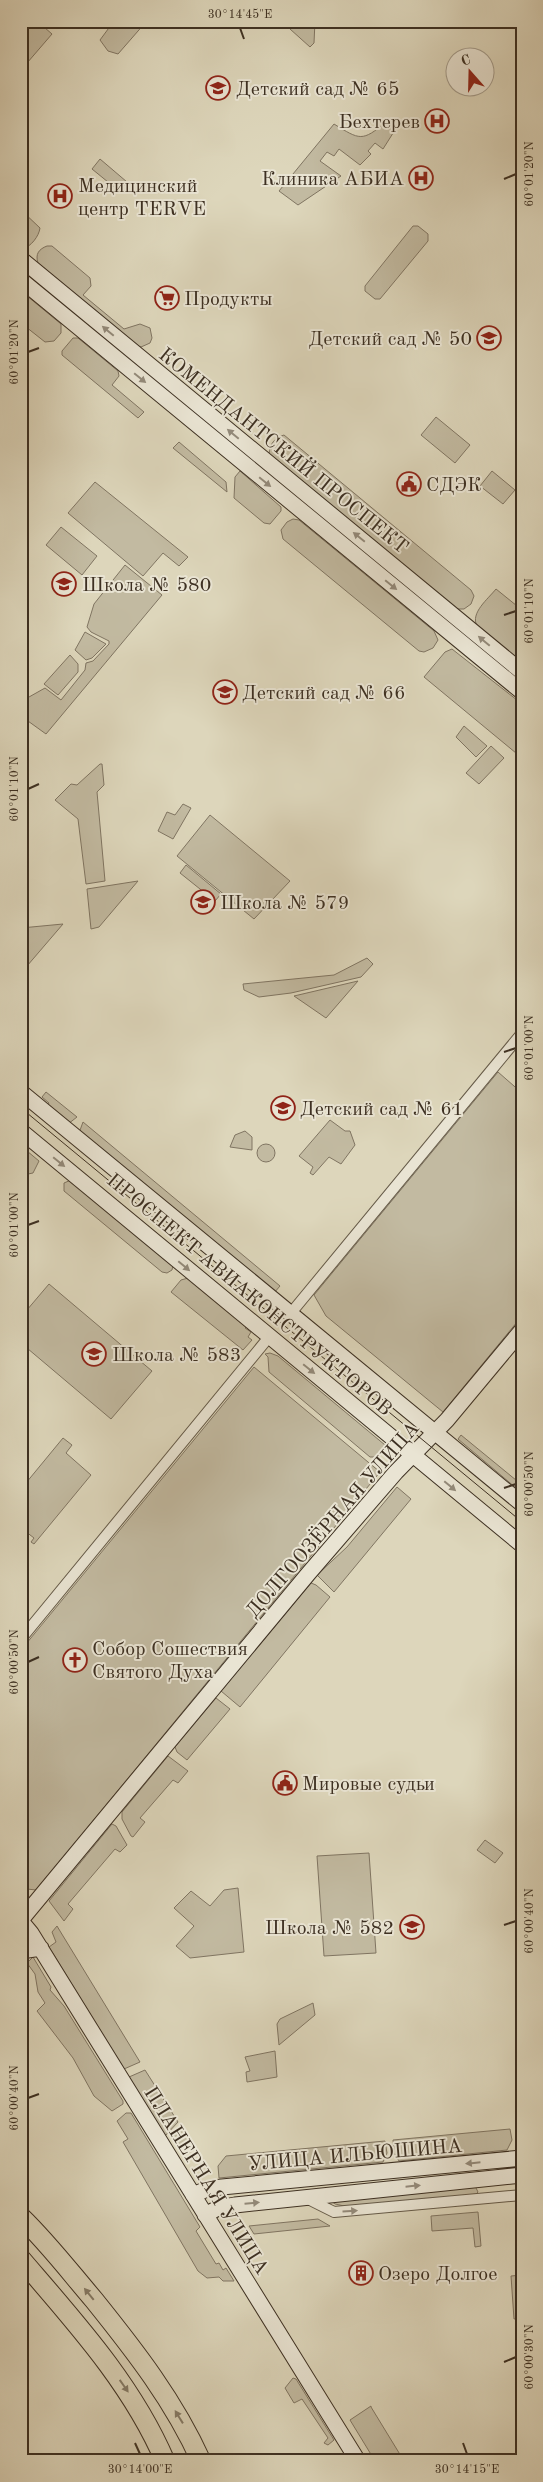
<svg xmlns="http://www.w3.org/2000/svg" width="543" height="2482" font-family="'Old Standard TT',serif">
  <rect width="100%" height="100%" fill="#ddd6bb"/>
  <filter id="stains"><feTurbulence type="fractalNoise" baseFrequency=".004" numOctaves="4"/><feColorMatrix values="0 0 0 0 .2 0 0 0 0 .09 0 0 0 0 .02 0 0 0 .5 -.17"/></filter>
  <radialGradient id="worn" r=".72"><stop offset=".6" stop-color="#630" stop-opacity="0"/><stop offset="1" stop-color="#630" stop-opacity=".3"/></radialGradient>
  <path fill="#c2baa1" stroke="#807562" d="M21,21H37L52,34L21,70Z
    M114,21H145V23L118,54L108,51L100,40Z
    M296,21H315L314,43L310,47L290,29Z
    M386,122L395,130L383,149L375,143L368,151L371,154L360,165L339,149L334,156L327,152L320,161L341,176L298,205L279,191L334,124C360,140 362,142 386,122Z
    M100,159L127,182L119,191L92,169Z
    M21,210L40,228C39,236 31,247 22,249Z
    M413,226H418L428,234V241L380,299H375L365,291V286Z
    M47,246H52L90,278L91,286L83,295L124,329L140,324L150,328L152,338L150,343L141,347L136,345L38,263C35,254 39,249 47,246Z
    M21,291L61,324V333L54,341L45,342L21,323Z
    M73,338H78L118,371L119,376L112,385L144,412L138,418L62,355V351Z
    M436,417L470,445L455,463L421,435Z
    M284,435L471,590L474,596L471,604L464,609H457L269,454C270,444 274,438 284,435Z
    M179,442L226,482L227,492L173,448Z
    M240,471L281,507V511L270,524L264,523L234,498L235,477Z
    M492,471L515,490L503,504L480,486Z
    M95,482L188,557L179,566L163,553L143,576L68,513Z
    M293,519L299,520L434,631L438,640L433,648L424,652L419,651L283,539L281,530L287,522Z
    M61,527L97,556L82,575L46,545Z
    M125,565L162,595L46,734L21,716V697H29L45,688L61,700L85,670L86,663L93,661L109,644V641L91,632L87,627L94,604Z
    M496,589L522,610V663L477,626C470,613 488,599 496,589Z
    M85,632L106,644L92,658L86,660L75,650Z
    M452,649L522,704V758L424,677L445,652Z
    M70,655L78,664V672L58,695L44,684Z
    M464,726L487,746L476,757L456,737Z
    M491,746L504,758L479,784L466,773Z
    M100,764H102L104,785L97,792L105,881L86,884L78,819L55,800L71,784L77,785Z
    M183,804L191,808L173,839L158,831L167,812L175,815Z
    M210,815L290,881L254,919L177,856Z
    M186,865L221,894L215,901L180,873Z
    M138,881L99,927L91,929L87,889Z
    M63,924L21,973V928Z
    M367,958L373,964L361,977L291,993L259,997L244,990L243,984L334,975Z
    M358,981L326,1018L294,996Z
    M498,1072L522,1093V1316L443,1412L326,1316L314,1295Z
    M46,1092L77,1117L68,1124L47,1106L49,1103L42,1097Z
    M330,1120L345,1131H350L355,1145L341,1164L329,1157L313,1175L310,1173L313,1167L299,1156Z
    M83,1122L280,1286L274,1293L79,1133Z
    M245,1131L252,1137V1150L230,1147L235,1135Z
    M257 1153a9 9 0 1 1 18 0a9 9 0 1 1-18 0Z
    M21,1146L39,1161L33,1173L28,1174L21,1168Z
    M71,1180L173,1265L172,1270L167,1273L162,1272L64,1191V1183Z
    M188,1278L248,1325L245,1328L251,1332L248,1337L252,1340L243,1350L171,1292L181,1280Z
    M49,1284L152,1371L111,1419L21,1343V1317Z
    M270,1353L278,1356L385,1445L375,1457H370L269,1372L268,1357L265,1354Z
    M254,1367L380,1472L36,1890L27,1889L21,1892V1650Z
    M461,1435L522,1485V1493L458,1439Z
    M63,1438L72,1445L66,1453L91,1475L34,1544L31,1542L34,1538L25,1531L21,1534V1489Z
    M397,1487L411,1499L334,1592L317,1575L347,1547Z
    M311,1583L316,1585L330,1597L240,1707L221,1691Z
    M216,1698L230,1709L187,1760L177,1752L175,1747Z
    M168,1756L188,1771L178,1783L173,1780L140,1818L145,1822L133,1837L131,1836L122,1819V1812Z
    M112,1824L116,1826L127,1845L120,1852L115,1849L68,1904L73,1909L64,1921L49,1901Z
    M485,1840L503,1853L495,1863L477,1850Z
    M369,1853L376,1953L324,1956L317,1856Z
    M238,1888L244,1952L190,1958L176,1946L194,1926L174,1908L191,1891L210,1906L224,1890Z
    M57,1926L60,1931L140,2062L124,2069L49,1947L56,1942L52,1932Z
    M33,1957L51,1987L50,1990L64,2006L123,2101V2104L112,2111L94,2096L73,2058L37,2011L45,2003L38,1992L35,1974L27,1963Z
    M313,2003L315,2015L279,2045L277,2024L280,2019Z
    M275,2051L277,2077L247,2082L246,2072L250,2071L245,2057Z
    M145,2070L178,2122L165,2136L129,2077Z
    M126,2113H131L200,2227L196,2231L216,2264L219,2263L223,2270L226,2268L234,2281H223L219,2277L207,2278L198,2271L123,2142L128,2139L117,2121Z
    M180,2125L195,2149L183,2156L171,2137Z
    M510,2129L512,2140L507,2150L399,2161L394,2153L393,2140Z
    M385,2141L387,2153L383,2162L219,2178L218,2166L226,2156Z
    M475,2186L478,2192L475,2195L349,2207L335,2204L331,2201Z
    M478,2212L481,2246L475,2247L473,2228L432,2231L431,2216Z
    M318,2219L330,2226L254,2234L249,2226Z
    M522,2275V2318L514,2319L511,2276Z
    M293,2378L296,2379L334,2440L328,2445L324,2443L328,2438L302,2399L294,2403L285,2388Z
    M371,2406V2407L404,2461H375L350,2420Z"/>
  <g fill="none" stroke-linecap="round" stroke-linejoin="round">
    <g stroke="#655a48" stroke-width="12">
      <path id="street" d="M291,1313L522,1033
        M21,1639L269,1337
        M306,2198L334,2212L522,2195"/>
    </g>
    <g stroke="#3d3022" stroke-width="17">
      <path id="secondary" d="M21,259L522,672
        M21,280L522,692
        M21,1092L522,1504
        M21,1131L522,1545
        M21,1920L308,1574L396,1472L447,1420L522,1330
        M21,1921L31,1933L358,2461
        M21,1951L41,1948
        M193,2195L207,2189L222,2187L522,2158
        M205,2215L218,2208L235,2205L522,2175"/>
    </g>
    <g stroke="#3d3022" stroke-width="21">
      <path id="highway" d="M21,2217C48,2243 70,2272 94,2300C135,2351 174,2401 201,2461
        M21,2259C75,2322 132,2384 165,2461"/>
    </g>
    <use href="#street" stroke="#e9e4d3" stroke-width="10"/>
    <use href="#secondary" stroke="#e9e4d3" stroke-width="15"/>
    <use href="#highway" stroke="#ddd6bb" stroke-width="19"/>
    <path stroke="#3d3022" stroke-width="1" d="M21,1108L522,1522"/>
  </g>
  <defs><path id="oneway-solid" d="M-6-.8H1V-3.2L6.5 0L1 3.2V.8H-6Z" transform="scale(1.25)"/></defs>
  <g fill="#938a7a">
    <use href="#oneway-solid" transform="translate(108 331) rotate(-140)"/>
    <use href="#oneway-solid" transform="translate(140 378) rotate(39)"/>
    <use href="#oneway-solid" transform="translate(233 434) rotate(-140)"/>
    <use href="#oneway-solid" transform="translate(265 482) rotate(39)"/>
    <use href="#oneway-solid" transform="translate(359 537) rotate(-141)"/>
    <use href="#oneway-solid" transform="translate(391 585) rotate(39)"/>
    <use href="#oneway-solid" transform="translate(484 641) rotate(-140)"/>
    <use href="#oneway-solid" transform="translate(59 1162) rotate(39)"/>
    <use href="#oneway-solid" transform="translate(184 1266) rotate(40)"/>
    <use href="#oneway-solid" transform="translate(309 1369) rotate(39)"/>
    <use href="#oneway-solid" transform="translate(450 1486) rotate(40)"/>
    <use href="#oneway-solid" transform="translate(473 2163) rotate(174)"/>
    <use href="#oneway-solid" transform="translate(413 2186) rotate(-6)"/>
    <use href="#oneway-solid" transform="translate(252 2203) rotate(-5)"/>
    <use href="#oneway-solid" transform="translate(350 2211) rotate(-4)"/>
  </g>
  <g fill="#857b67">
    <use href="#oneway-solid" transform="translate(89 2294) rotate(-129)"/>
    <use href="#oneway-solid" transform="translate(124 2386) rotate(55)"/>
    <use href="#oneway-solid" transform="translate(179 2417) rotate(-122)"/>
  </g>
  <path fill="none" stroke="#3d3022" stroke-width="2" d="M240,28L244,39M504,179L516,174M28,352L39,348M504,615L516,611M28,789L39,784M504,1052L516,1048M28,1225L39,1221M504,1488L516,1484M28,1662L39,1657M504,1925L516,1921M28,2098L39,2094M504,2362L516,2357M135,2443L140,2454M463,2443L467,2454"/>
  <defs>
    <g id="school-ring" transform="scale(1.25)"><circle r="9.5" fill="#e9e4d3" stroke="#8f2418" stroke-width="1.5"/><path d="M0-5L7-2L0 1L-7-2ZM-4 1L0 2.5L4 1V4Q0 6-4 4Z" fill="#8f2418"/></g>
    <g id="hospital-ring" transform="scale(1.25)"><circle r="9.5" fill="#e9e4d3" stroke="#8f2418" stroke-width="1.5"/><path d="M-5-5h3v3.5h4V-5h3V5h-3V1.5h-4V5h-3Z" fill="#8f2418"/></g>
    <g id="supermarket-ring" transform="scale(1.25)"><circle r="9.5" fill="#e9e4d3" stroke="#8f2418" stroke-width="1.5"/><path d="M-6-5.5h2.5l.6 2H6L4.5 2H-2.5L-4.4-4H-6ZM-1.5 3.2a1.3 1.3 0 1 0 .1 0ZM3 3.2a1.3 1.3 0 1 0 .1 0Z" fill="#8f2418"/></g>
    <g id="civic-ring" transform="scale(1.25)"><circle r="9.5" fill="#e9e4d3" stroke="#8f2418" stroke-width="1.5"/><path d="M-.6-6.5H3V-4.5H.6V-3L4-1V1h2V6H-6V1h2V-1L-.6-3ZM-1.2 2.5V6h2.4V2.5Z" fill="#8f2418"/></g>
    <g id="church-ring" transform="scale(1.25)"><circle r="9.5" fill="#e9e4d3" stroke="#8f2418" stroke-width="1.5"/><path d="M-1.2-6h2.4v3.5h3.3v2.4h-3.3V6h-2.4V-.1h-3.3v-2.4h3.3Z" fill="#8f2418"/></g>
    <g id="building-ring" transform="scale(1.25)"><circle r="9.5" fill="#e9e4d3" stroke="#8f2418" stroke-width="1.5"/><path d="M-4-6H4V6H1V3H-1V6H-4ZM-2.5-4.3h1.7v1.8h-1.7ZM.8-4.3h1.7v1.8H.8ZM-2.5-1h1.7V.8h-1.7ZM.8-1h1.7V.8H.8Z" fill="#8f2418"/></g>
  </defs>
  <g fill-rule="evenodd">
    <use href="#school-ring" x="218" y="88"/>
    <use href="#hospital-ring" x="437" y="121"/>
    <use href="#hospital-ring" x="421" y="178"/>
    <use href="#hospital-ring" x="60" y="196"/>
    <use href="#supermarket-ring" x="167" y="298"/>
    <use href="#school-ring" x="489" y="338"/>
    <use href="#civic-ring" x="409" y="484"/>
    <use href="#school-ring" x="64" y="584"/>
    <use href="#school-ring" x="225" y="692"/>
    <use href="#school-ring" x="203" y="902"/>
    <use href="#school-ring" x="283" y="1108"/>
    <use href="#school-ring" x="94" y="1354"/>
    <use href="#church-ring" x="75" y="1660"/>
    <use href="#civic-ring" x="285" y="1783"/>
    <use href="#school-ring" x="412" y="1927"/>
    <use href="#building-ring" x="361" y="2273"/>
  </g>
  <g text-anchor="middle" stroke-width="4" stroke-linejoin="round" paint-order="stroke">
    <g font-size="20" fill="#3d3022" stroke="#e9e4d3" text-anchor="start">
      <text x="236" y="95">Детский сад № 65</text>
      <text x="420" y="128" text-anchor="end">Бехтерев</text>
      <text x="404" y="185" text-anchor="end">Клиника АБИА</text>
      <text x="78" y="192">Медицинский<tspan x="78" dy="23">центр TERVE</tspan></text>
      <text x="184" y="305">Продукты</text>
      <text x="472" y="345" text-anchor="end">Детский сад № 50</text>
      <text x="426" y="491">СДЭК</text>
      <text x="82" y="591">Школа № 580</text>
      <text x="242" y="699">Детский сад № 66</text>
      <text x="220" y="909">Школа № 579</text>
      <text x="300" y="1115">Детский сад № 61</text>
      <text x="112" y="1361">Школа № 583</text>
      <text x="92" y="1655">Собор Сошествия<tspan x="92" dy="23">Святого Духа</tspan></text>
      <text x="302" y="1790">Мировые судьи</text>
      <text x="394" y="1934" text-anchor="end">Школа № 582</text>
      <text x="378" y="2280">Озеро Долгое</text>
    </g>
    <g font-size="20" fill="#3d3022" stroke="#e9e4d3">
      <text transform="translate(284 450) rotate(39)" y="7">КОМЕНДАНТСКИЙ ПРОСПЕКТ</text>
      <text transform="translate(250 1294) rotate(40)" y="7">ПРОСПЕКТ АВИАКОНСТРУКТОРОВ</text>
      <text transform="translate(332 1519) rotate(-49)" y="7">ДОЛГООЗЁРНАЯ УЛИЦА</text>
      <text transform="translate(355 2154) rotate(-5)" y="7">УЛИЦА ИЛЬЮШИНА</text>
      <text transform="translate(207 2180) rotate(58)" y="7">ПЛАНЕРНАЯ УЛИЦА</text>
    </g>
  </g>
  <rect width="543" height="2482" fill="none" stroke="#ddd6bb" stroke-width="55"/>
  <g transform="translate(470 72) rotate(340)"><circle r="24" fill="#e9e4d3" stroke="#a49c8c"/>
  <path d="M0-4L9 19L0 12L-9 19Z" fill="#8f2418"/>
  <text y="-8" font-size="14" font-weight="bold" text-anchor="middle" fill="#3d3022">С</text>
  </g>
  <rect x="28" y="28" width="488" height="2426" fill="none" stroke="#3d3022" stroke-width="2"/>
  <g font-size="12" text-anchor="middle" fill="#3d3022">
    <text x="240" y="18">30°14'45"E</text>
    <text transform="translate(529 174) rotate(-90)" y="4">60°01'20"N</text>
    <text transform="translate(14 352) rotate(-90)" y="4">60°01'20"N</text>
    <text transform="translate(529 611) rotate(-90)" y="4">60°01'10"N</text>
    <text transform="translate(14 789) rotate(-90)" y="4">60°01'10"N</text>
    <text transform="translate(529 1048) rotate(-90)" y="4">60°01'00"N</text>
    <text transform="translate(14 1225) rotate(-90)" y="4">60°01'00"N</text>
    <text transform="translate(529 1484) rotate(-90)" y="4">60°00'50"N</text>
    <text transform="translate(14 1662) rotate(-90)" y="4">60°00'50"N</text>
    <text transform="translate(529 1921) rotate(-90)" y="4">60°00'40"N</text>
    <text transform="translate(14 2098) rotate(-90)" y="4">60°00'40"N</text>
    <text transform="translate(529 2357) rotate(-90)" y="4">60°00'30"N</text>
    <text x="140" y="2473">30°14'00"E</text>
    <text x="467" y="2473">30°14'15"E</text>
  </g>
  <rect width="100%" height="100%" filter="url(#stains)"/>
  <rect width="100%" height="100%" fill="url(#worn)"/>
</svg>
